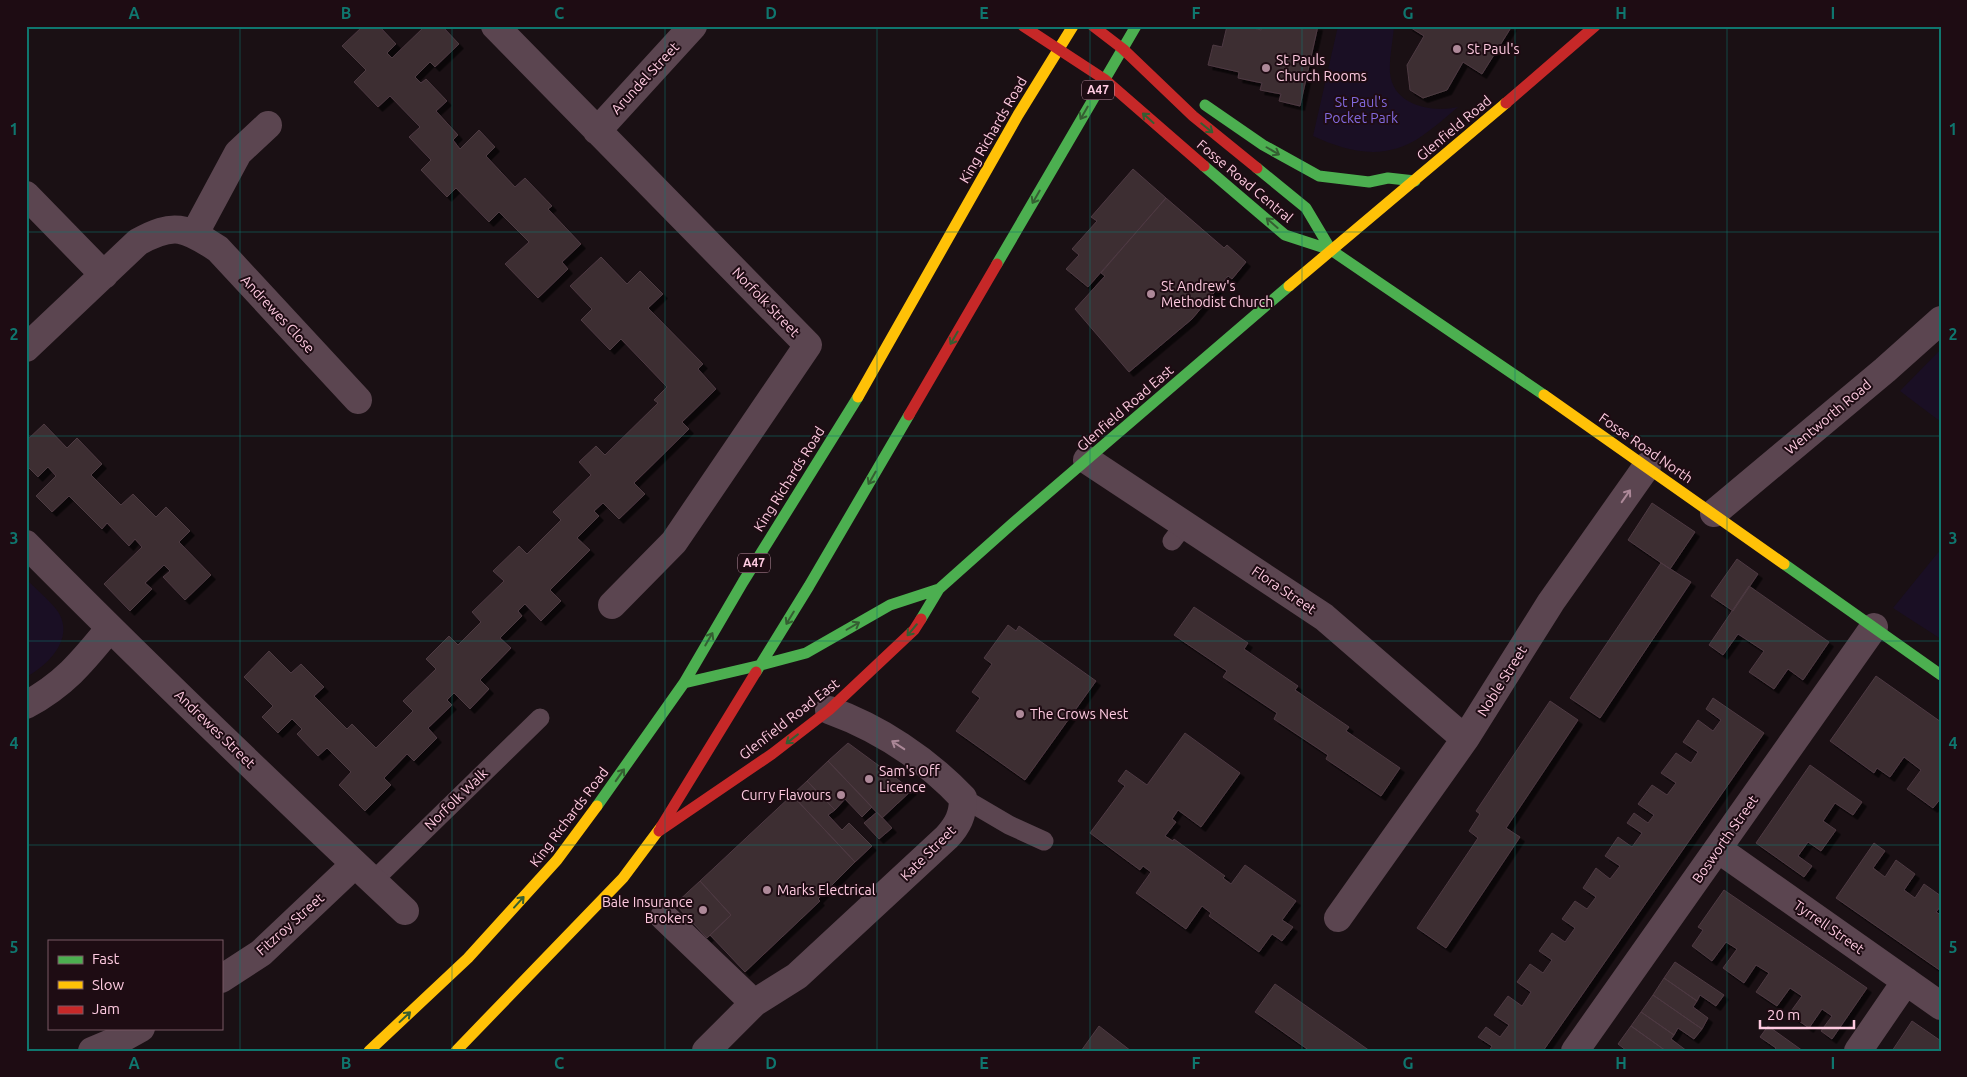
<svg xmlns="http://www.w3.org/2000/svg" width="1967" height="1077" font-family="Ubuntu,sans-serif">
  <defs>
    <filter id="shadow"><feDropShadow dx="4.5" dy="4.5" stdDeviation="0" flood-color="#0009"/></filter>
  </defs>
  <rect width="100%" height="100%" fill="#1a1014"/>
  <path fill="#1a0f24" d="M1338,26H1394C1393,41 1389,58 1390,73C1393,106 1433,113 1458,107C1446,117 1435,127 1422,136C1386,161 1350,153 1313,136Z
    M1941,349V422L1900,391Z
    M1941,549V639L1893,608Z
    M26,579C36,589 48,599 56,609C77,636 49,665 26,677Z"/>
  <path fill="#3c2d33" stroke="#4e3a42" filter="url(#shadow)" d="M363,26H379L396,44L387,53L392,58L425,26H442L459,44L435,67L430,62L415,77L421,83L426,79L447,101L436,111L458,135L453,140L460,149L479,130L495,147L486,156L515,187L525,178L552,206L548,209L581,244L562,262L568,269L538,298L505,264L529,242L499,212L489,222L456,188L447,197L421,170L431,160L409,137L420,127L390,96L378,107L354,82L366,70L342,46Z
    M1227,26H1246L1261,30L1262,26H1318L1300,106L1279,101L1281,94L1260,90L1262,83L1238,78L1239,72L1208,65L1213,45L1222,47Z
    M1408,26H1512L1482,74L1463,62L1447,90L1423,98L1410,90L1407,65L1424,36Z
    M1133,169L1166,198L1088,287L1066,269L1079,255L1072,249L1097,221L1091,217Z
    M1166,198L1224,248L1227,245L1246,262L1232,279L1228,276L1192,319L1129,372L1075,309L1105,276L1101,273Z
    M601,257L627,284L640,271L663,294L648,308L703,364L698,369L716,389L682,422L689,429L634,483L645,494L619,519L603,503L594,511L599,516L577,538L590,550L550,590L561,601L541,621L525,604L518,611L522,616L500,638L511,648L480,680L489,689L470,709L454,693L447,700L452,705L428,728L437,738L414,761L407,754L384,778L391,785L365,811L339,785L351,772L327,748L318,756L297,734L302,729L292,719L278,733L262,717L273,706L244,677L269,651L291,673L301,664L324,687L314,696L347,729L352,724L376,748L413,711L403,701L436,669L426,659L449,636L458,645L481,622L472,612L504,581L493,571L519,546L527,554L561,520L553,512L591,475L579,462L596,446L605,455L658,403L654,400L667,387L621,339L610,350L581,320L592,309L570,286Z
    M44,424L67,448L77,438L102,464L91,475L121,505L133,494L156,517L166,507L190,531L179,542L211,575L185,600L163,577L170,571L164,565L145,583L152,589L130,611L104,584L142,547L135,539L129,546L107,523L102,529L69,496L52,512L36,496L56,476L48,467L38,477L26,465V441Z
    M1652,503L1695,532L1670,569L1628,540Z
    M1737,559L1758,574L1733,611L1711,596Z
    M1661,563L1691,582L1600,718L1570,698Z
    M1749,586L1829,642L1803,680L1788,669L1774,689L1749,672L1764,651L1738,634L1723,655L1709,645Z
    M1194,607L1248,643L1244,649L1298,686L1295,690L1349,727L1346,731L1400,768L1381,796L1326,759L1328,755L1274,719L1277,713L1223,677L1227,671L1174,635Z
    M1008,625L1016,631L1019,626L1096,681L1025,780L956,731L980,698L972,692L992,664L984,658Z
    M1876,676L1941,722V798L1933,808L1907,789L1921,770L1904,757L1890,777L1877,768L1874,773L1830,741Z
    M1713,698L1764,733L1543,1051H1489L1492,1046L1478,1037L1486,1027L1500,1037L1509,1025L1494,1015L1508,996L1522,1006L1531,992L1517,982L1530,964L1543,973L1552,960L1539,951L1552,933L1565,942L1575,928L1562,919L1575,901L1587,909L1596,897L1583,888L1596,868L1610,879L1620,866L1605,856L1618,837L1632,847L1642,833L1627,823L1634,813L1648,823L1654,815L1638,804L1652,785L1667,795L1676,783L1661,773L1676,753L1691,763L1698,752L1683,742L1698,720L1713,731L1721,720L1706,709Z
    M1550,701L1578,720L1506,828L1520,837L1446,948L1417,928L1478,838L1469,831L1480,814L1476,811Z
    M1185,733L1240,773L1201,827L1178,810L1172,819L1176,822L1165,836L1173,841L1174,839L1225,876L1223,878L1231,884L1245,865L1296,901L1282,920L1293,927L1282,941L1272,934L1259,952L1209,916L1211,913L1202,906L1186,929L1136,893L1151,872L1143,866L1140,870L1090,833L1125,786L1118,781L1126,770L1147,785Z
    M848,743L912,790L882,818L828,761Z
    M828,761L872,807L862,817L845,799L835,810L807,781Z
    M1810,765L1862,802L1853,815L1835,803L1823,821L1836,830L1821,851L1808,842L1798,856L1812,866L1804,877L1756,843Z
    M807,781L835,810L828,815L842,830L849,823L872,846L855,862L792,795Z
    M792,795L855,862L818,899L820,901L745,972L710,935L731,915L700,881Z
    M877,812L892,828L879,839L864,823Z
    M1874,843L1885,851L1873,868L1885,877L1896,860L1915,874L1904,890L1915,898L1924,884L1941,896V906L1936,912L1941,915V971L1836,898Z
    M700,881L731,915L707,938L675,904Z
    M1724,890L1867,988L1832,1039L1821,1031L1832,1016L1822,1009L1809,1028L1789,1014L1802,996L1790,988L1777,1006L1756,992L1769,973L1756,965L1744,983L1723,968L1737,949L1726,942L1712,961L1692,946L1703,930L1698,927Z
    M1675,962L1724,995L1716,1006L1700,995L1697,1001L1664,978Z
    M1664,978L1697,1001L1693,1007L1708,1018L1702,1029L1653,995Z
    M1275,984L1370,1051H1310L1255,1012Z
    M1653,995L1702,1029L1694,1039L1678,1028L1674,1035L1641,1012Z
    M1641,1012L1674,1035L1671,1039L1687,1051H1666L1631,1026Z
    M1912,1021L1941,1041V1051H1892Z
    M1099,1026L1131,1051H1081Z
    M1631,1026L1666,1051H1627L1618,1044Z
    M1768,1026L1803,1051H1774L1776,1048L1760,1037Z"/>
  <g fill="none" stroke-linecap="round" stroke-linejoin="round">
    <path stroke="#5b4550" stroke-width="19" d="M1172,541L1185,524
      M963,798L1009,825L1044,841
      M373,881L540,718"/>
    <path stroke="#5b4550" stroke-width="28" d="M495,26L808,345L674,542L612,605
      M597,131L693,26
      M26,195L104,275
      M195,233L238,153L268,125
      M26,348L138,242C174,222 185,227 218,249L358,400
      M1087,460L1324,617L1465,739
      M1714,513L1885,370L1941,320
      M26,544C150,669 277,791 405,911
      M26,705C65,684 83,661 110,628
      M1718,849L1941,1006
      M664,917L754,1003
      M1338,918L1465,739L1551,602L1647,466
      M221,979L261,953L354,865
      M92,1051L123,1038L141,1028
      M706,1051L754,1003L797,976L947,837C958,825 963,815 963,798C926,759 879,728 829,710
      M1575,1051L1874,627
      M1858,1051L1906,981"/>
    <path stroke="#4caf50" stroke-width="11" d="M1205,105L1263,145L1319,176L1369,182L1388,178L1415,181
      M1204,166L1285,235L1331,250L1544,395
      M1257,168L1306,208L1331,250
      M997,264L1136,26
      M1784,564L1941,675
      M921,619L939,589L1013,523L1289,286
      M761,665L806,653L890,605L939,589
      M756,672L809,586L909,415
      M684,683L761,665
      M597,806L684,683L743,582L858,397"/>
    <path stroke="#ffc107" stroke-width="11" d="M1289,286L1506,103
      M1544,395L1784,564
      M858,397L1018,115L1073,26
      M369,1051L468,958L557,860L597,806
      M456,1051L623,878L661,827"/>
    <path stroke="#c62828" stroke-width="11" d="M1023,26L1104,79L1204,166
      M1093,26L1123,49L1193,116L1257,168
      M1506,103L1595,26
      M909,415L997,264
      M661,827L756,672
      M659,831L772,754L829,710L914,630L921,619"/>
  </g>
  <defs><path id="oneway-shaft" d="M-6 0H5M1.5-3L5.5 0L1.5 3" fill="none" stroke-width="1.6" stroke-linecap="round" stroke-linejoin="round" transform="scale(1.25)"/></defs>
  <g stroke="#355e32">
    <use href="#oneway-shaft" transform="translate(1084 113) rotate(120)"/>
    <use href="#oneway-shaft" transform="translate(1148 118) rotate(-138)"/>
    <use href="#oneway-shaft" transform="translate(1207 128) rotate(39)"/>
    <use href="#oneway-shaft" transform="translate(1273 151) rotate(30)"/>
    <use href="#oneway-shaft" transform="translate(1036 197) rotate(120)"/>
    <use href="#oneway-shaft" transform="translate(1272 223) rotate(-139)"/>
    <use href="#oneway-shaft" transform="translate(954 338) rotate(120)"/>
    <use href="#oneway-shaft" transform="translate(872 478) rotate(120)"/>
    <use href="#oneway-shaft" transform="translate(790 618) rotate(121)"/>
    <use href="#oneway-shaft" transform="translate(853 626) rotate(-30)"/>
    <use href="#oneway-shaft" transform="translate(912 630) rotate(130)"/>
    <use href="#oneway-shaft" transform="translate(709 639) rotate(-60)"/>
    <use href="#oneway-shaft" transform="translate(792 739) rotate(142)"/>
    <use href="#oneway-shaft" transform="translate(620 775) rotate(-55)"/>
    <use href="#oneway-shaft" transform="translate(519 902) rotate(-48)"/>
    <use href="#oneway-shaft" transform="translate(405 1017) rotate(-43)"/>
  </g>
  <g stroke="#ac8898">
    <use href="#oneway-shaft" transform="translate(1626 496) rotate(-55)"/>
    <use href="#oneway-shaft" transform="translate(898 745) rotate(-147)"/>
  </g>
  <path fill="none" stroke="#0f766e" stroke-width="1" stroke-opacity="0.55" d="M240,26V1051M452,26V1051M665,26V1051M877,26V1051M1090,26V1051M1302,26V1051M1515,26V1051M1727,26V1051M26,232H1941M26,436H1941M26,641H1941M26,845H1941"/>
  <g fill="#ae8999" stroke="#1e0c13" stroke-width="2">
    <circle cx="1457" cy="49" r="5"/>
    <circle cx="1266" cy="68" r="5"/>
    <circle cx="1151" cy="294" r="5"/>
    <circle cx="1020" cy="714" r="5"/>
    <circle cx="869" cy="779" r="5"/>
    <circle cx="841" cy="795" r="5"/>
    <circle cx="767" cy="890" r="5"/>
    <circle cx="703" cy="910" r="5"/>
  </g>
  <g text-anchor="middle" stroke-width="4" stroke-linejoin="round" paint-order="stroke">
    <g fill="#1e0c13" stroke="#bb91a2" stroke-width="1">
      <rect x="1082" y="80.5" width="32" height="19" rx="4"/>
      <rect x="738" y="553.5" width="32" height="19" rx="4"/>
    </g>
    <g font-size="12" font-weight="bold" fill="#fecae0">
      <text x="1098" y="94">A47</text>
      <text x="754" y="567">A47</text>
    </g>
    <g font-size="14" fill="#fecae0" stroke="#1e0c13" text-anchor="start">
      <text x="1467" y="54">St Paul's</text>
      <text x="1276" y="65">St Pauls<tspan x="1276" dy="16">Church Rooms</tspan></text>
      <text x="1161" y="291">St Andrew's<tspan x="1161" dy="16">Methodist Church</tspan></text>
      <text x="1030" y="719">The Crows Nest</text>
      <text x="879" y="776">Sam's Off<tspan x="879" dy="16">Licence</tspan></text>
      <text x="831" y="800" text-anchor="end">Curry Flavours</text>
      <text x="777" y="895">Marks Electrical</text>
      <text x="693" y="907" text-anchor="end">Bale Insurance<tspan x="693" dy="16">Brokers</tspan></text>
    </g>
    <g font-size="14" fill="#fecae0" stroke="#1e0c13">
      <text transform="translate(645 78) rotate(-47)" y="5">Arundel Street</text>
      <text transform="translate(1454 128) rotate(-40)" y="5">Glenfield Road</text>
      <text transform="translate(993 130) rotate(-60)" y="5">King Richards Road</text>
      <text transform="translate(1245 181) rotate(40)" y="5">Fosse Road Central</text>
      <text transform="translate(766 302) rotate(46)" y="5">Norfolk Street</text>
      <text transform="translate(278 314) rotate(47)" y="5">Andrewes Close</text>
      <text transform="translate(1125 408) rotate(-41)" y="5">Glenfield Road East</text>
      <text transform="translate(1828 417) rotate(-40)" y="5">Wentworth Road</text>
      <text transform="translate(1646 448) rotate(35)" y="5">Fosse Road North</text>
      <text transform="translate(789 479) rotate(-58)" y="5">King Richards Road</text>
      <text transform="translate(1284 590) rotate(34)" y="5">Flora Street</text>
      <text transform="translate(1502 681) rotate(-58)" y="5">Noble Street</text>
      <text transform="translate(789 719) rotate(-38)" y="5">Glenfield Road East</text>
      <text transform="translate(215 729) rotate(44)" y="5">Andrewes Street</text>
      <text transform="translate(456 799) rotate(-44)" y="5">Norfolk Walk</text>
      <text transform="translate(569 817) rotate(-53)" y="5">King Richards Road</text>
      <text transform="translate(1725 839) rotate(-55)" y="5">Bosworth Street</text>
      <text transform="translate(928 853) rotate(-45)" y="5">Kate Street</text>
      <text transform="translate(290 924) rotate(-42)" y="5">Fitzroy Street</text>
      <text transform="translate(1829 927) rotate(35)" y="5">Tyrrell Street</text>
    </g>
    <g font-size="14" fill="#826adf" stroke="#1e0c13">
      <text x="1361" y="107">St Paul's<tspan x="1361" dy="16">Pocket Park</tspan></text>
    </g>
  </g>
  <rect width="1967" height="1077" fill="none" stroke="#1e0c13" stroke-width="55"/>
  <rect x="48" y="940" width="175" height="90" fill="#1e0c13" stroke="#785865"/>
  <rect x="58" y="956" width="25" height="8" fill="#4caf50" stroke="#785865"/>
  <text x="92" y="964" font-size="15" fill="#fecae0">Fast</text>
  <rect x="58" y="981" width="25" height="8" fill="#ffc107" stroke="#785865"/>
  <text x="92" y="990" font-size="15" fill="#fecae0">Slow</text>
  <rect x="58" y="1006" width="25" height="8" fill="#c62828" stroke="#785865"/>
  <text x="92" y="1014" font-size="15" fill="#fecae0">Jam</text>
  <path d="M1760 1020v8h94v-8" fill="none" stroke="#fecae0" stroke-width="2.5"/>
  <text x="1767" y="1020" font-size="15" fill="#fecae0" stroke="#1e0c13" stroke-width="4" paint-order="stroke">20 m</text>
  <rect x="28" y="28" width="1912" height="1022" fill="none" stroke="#0f766e" stroke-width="2"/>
  <g font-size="16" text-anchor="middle" font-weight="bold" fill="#0f766e">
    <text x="134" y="19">A</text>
    <text x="346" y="19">B</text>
    <text x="559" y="19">C</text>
    <text x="771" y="19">D</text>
    <text x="984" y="19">E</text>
    <text x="1196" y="19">F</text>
    <text x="1408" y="19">G</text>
    <text x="1621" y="19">H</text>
    <text x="1833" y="19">I</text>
    <text x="14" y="135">1</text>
    <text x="1953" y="135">1</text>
    <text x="14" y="340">2</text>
    <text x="1953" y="340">2</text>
    <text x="14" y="544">3</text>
    <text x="1953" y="544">3</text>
    <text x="14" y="749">4</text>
    <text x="1953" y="749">4</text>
    <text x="14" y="953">5</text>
    <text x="1953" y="953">5</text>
    <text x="134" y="1069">A</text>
    <text x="346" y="1069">B</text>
    <text x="559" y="1069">C</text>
    <text x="771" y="1069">D</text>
    <text x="984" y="1069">E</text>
    <text x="1196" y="1069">F</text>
    <text x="1408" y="1069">G</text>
    <text x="1621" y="1069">H</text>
    <text x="1833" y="1069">I</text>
  </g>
</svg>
